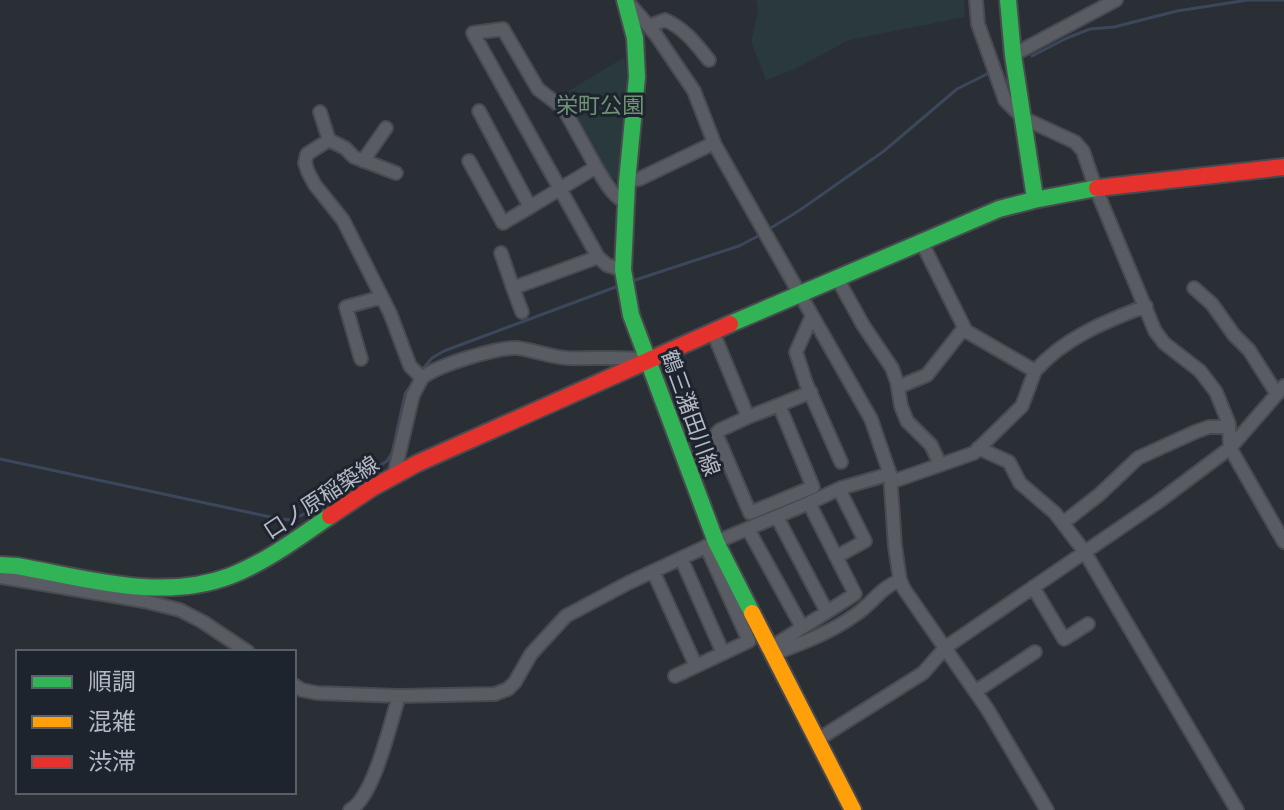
<svg xmlns="http://www.w3.org/2000/svg" width="1284" height="810" font-family="Roboto,'Noto Sans JP',sans-serif">
  <rect width="100%" height="100%" fill="#2a2e35"/>
  <path fill="#2a393b" d="M756,0H964L965,17L849,40L793,70L766,80L751,42L758,11Z
    M625,57L628,96L622,182L612,178L606,172L568,104L558,97Z"/>
  <g fill="none" stroke-linecap="round" stroke-linejoin="round">
    <path stroke="#3b485c" stroke-width="3" d="M1032,56L1067,38L1090,29L1114,27L1177,11L1248,0H1284
      M766,231L800,210L884,151L957,89L991,72
      M632,281L739,246L760,235
      M421,371L432,358L444,351L621,285
      M0,459L280,519L291,520L304,514L387,461L392,453L405,394L416,377"/>
    <g stroke="#484a50" stroke-width="16">
      <path id="street" d="M976,0L978,24L1005,100L1023,118L1075,142L1083,151L1096,189L1155,331L1164,343L1200,371L1216,392L1229,424L1230,448L1284,542
        M628,2L656,35L694,91L715,145L871,419L890,474L895,546L900,580L904,589L988,710L1047,810
        M649,26L665,20C684,28 696,44 709,60
        M1013,55L1116,0
        M479,111L530,207L596,167L564,109L538,89L503,29L473,33L598,257L607,265L623,270
        M320,112L329,140
        M363,161L386,128
        M469,161L503,223L530,207
        M596,167C605,181 611,195 626,203
        M627,182L639,179L714,143
        M501,253L513,288L598,257
        M837,278L863,325L892,368L897,382L901,406L907,421L931,445L940,464
        M513,288L522,312
        M1194,288L1212,304L1234,335L1249,350L1277,394
        M812,316L796,352L806,383L841,462
        M713,332L748,417L720,430L717,433L718,438L750,513L813,487L779,405L748,417
        M361,359L346,307L382,297
        M1035,371C1064,338 1106,321 1146,306
        M422,378C437,365 498,347 517,348C534,350 550,357 567,358C595,359 620,356 649,360
        M898,387L927,375L964,328
        M779,405L811,392
        M978,448L1009,462L1020,483L1055,513L1084,551L1237,810
        M394,475L413,395L422,378L410,366L390,313L343,220L315,185L308,172L305,163L307,154L329,140L345,148L354,157L396,173
        M891,482L974,453L1022,406L1035,371L966,331L921,241
        M777,517L827,612L855,594L809,503
        M1063,523L1100,494L1138,458L1195,432L1209,427H1229
        M748,529L802,627
        M836,557L865,541L839,489
        M681,558L723,653
        M653,571L696,666
        M0,577L144,601L180,610L203,622L248,652
        M1033,587L1064,639L1088,624
        M770,648L827,612
        M773,654C802,643 830,633 855,615C873,603 879,589 900,580
        M675,676L749,641L706,546
        M294,685L302,690L317,693L399,696L495,694L508,689L515,682L531,654L566,616L628,583L716,542L809,503L841,488L890,474
        M976,691L1035,652
        M817,740L923,673L946,647L1158,502L1230,448L1284,386
        M350,810C374,797 390,724 399,696"/>
    </g>
    <g stroke="#484a50" stroke-width="20">
      <path id="fast" d="M625,0L635,38L637,77L627,182L623,270L631,315L716,542L752,613
        M1008,0L1013,55L1035,198
        M730,324L999,209L1034,200L1097,188
        M0,565L17,566C86,578 161,602 230,576C266,562 298,538 330,516"/>
    </g>
    <g stroke="#484a50" stroke-width="20">
      <path id="slow" d="M752,613L853,810"/>
    </g>
    <g stroke="#484a50" stroke-width="20">
      <path id="jam" d="M1097,188L1284,167
        M330,516L372,488L418,463L730,324"/>
    </g>
    <use href="#street" stroke="#595c63" stroke-width="12"/>
    <use href="#fast" stroke="#30b455" stroke-width="16"/>
    <use href="#slow" stroke="#ff9f0a" stroke-width="16"/>
    <use href="#jam" stroke="#e5322d" stroke-width="16"/>
  </g>
  <g text-anchor="middle" stroke-width="6" stroke-linejoin="round" paint-order="stroke">
    <g font-size="22" fill="#6e9376" stroke="#1e242e">
      <text x="600" y="113">栄町公園</text>
    </g>
    <g font-size="22" fill="#b4bac5" stroke="#1e242e">
      <text transform="translate(691 413) rotate(70)" y="8">鶴三潴田川線</text>
      <text transform="translate(321 497) rotate(-33)" y="8">口ノ原稲築線</text>
    </g>
  </g>
  <rect x="16" y="650" width="280" height="144" fill="#1e242e" stroke="#5a606a" stroke-width="2"/>
  <rect x="32" y="676" width="40" height="12" fill="#30b455" stroke="#5a606a" stroke-width="2"/>
  <text x="88" y="690" font-size="24" fill="#b4bac5">順調</text>
  <rect x="32" y="716" width="40" height="12" fill="#ff9f0a" stroke="#5a606a" stroke-width="2"/>
  <text x="88" y="730" font-size="24" fill="#b4bac5">混雑</text>
  <rect x="32" y="756" width="40" height="12" fill="#e5322d" stroke="#5a606a" stroke-width="2"/>
  <text x="88" y="770" font-size="24" fill="#b4bac5">渋滞</text>
</svg>
